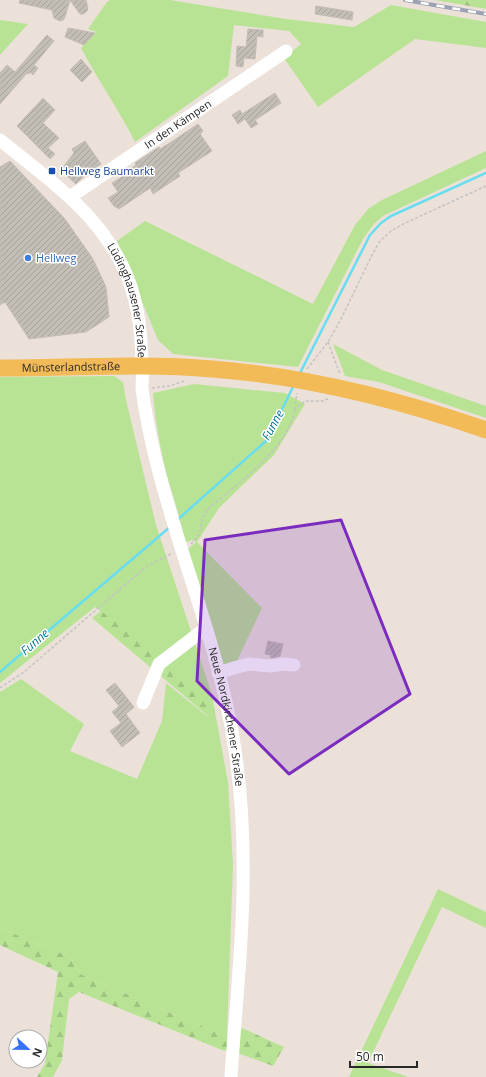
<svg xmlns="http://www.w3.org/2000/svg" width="486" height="1077" font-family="'Open Sans',sans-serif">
  <defs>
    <pattern id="forest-firs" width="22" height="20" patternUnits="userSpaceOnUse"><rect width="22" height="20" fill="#b9e394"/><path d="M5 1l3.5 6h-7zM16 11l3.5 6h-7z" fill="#9fc380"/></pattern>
    <pattern id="building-hatch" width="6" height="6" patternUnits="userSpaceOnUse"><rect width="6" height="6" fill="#c2bdb5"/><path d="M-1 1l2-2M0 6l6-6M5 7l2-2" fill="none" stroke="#a7a29c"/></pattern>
  </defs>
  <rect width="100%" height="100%" fill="#ebe1d9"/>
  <path fill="#b9e394" d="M110,0H170L286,19L354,27L391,5L486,22V48L415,39L318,107L284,58L301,44L289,31L234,25L228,76L135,142C119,110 98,80 81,48L96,32L88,29L107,2Z
    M0,20L28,24L0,55Z
    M486,151V168L383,216L374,224L363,239L298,367L173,354L158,340L117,241L145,221L313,304L355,225L368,209L382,200Z
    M333,344L382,370L486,406V418L379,382L345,376Z
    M114,376L123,382L126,400L156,525L212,695L95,607L0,683V377Z
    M194,384L285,393L305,404L274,455L219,508L197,542L262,608L236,663L221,668L187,550L196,542L192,540L184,543C182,519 172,495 166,472C160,446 155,420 153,393Z
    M21,679L84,724L70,751L137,779L162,721L166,683L207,716L215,712L228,782L233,864L227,1037L80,974L70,957L0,928V692Z
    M438,889L486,912V928L442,907L368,1063L408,1077H349Z"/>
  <path fill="url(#forest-firs)" d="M435,0H486V9Z
    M101,611L212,695L215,712L208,716L92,618Z
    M0,928L70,957L80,974L227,1037L242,1028L284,1047L273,1066L240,1054L222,1050L79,992L69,999L62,1060L53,1077H37L45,1064L58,972L0,945Z"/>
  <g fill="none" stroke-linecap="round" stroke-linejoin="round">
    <path stroke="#69ddf0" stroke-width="2.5" d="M299,375L370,235L381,223L391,216L486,173
      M176,521L266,441L294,385
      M0,672L170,527"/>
  </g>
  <path fill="url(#building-hatch)" stroke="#c6bdb3" d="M20,0H70L65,17L63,20L60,21L54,18L52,10L19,3Z
    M70,0H86L88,8L87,11L83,14H80Z
    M316,6L353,12L352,20L315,14Z
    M68,28L95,33L84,45L65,37Z
    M248,29L263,30V37L257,36L255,59L244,58L243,67L236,66L237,46L246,47Z
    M47,35L54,41L34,65L38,68L33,75L30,72L29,74L27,73L0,104V73L7,65L15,72Z
    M81,59L92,72L82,82L70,70Z
    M275,93L281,103L255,120L258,124L251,128L245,119L238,124L232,115L240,110L242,114Z
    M43,98L55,110L43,123L59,138L48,148L55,154L50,159L17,126Z
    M198,124L203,131L200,134L212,151L178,173L180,176L153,194L150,188L119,209L114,206L108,198L118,192L112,183L129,172L128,171L136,165L135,163L159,147L160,149L168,144Z
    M85,141L101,164L84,176L76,184L67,176L70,173L63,167L74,153L72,149Z
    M10,161L65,219L93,259L106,287L109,317L86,332L29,339L5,302L0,305V167Z
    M268,641L283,644L280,656L272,658L270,657L271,655L265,654Z
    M115,683L134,707L126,714L140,733L122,747L110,731L121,723L112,712L119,706L106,690Z"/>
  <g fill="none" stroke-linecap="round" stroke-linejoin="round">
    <path stroke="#c3c3c3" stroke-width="1.5" stroke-dasharray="3 2" stroke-linecap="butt" d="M328,342L340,374
      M307,369L328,342L341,319L373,253L380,241L391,231L403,224L486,186
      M152,388L169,386L185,381
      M294,410L305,401H322L328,399
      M191,544L199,535L203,517L209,508C237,484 279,455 292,420C296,411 295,402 297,393
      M0,688L24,672L147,566L171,554"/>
    <g stroke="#fff" stroke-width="13">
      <path id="s1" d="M0,140C46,177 96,211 122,265C138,296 142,334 142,368C143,375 142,382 142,388C144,406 149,430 153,448C176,549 220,646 235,750C242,796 244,843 243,891C242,953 235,1015 231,1077"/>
      <path id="s2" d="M70,197L286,51"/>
      <path d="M218,673L234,668L249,664L270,666L284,664L294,665"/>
      <path d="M143,703L159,664L206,628"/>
    </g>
    <path stroke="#f3bb57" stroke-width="17" id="s3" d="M0,368C71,368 142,363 212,369C306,376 397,399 486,430"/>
    <g stroke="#9ca2b3" stroke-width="4">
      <path id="rail" d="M405,0L486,14"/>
    </g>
    <use href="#rail" stroke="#fff" stroke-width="2.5" stroke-dasharray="8" stroke-linecap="butt"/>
  </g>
  <path fill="#7b2cbf" fill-opacity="0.2" stroke="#7b2cbf" stroke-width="3" stroke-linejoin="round" d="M341,520L410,694L289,774L197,681L205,540Z"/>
  <rect fill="#1a4fb4" stroke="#fff" stroke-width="1.5" x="48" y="167" width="8" height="8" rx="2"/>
  <circle fill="#3f7fe0" stroke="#fff" stroke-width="1.5" cx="28" cy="258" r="4"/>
  <g text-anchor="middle" stroke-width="3" stroke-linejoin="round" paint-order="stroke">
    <g font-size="11" fill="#282828" stroke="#fff">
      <text dy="4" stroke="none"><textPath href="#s2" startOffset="130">In den Kämpen</textPath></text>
      <text dy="4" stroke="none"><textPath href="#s1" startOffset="212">Lüdinghausener Straße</textPath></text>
      <text dy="4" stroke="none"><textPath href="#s3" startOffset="71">Münsterlandstraße</textPath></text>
      <text dy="4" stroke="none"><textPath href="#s1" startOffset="642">Neue Nordkirchener Straße</textPath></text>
    </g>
    <g font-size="11" fill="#164399" stroke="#fff" text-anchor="start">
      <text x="60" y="175">Hellweg Baumarkt</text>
    </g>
    <g font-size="11" fill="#366cbe" stroke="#fff" text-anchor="start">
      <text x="36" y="262">Hellweg</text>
    </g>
    <g font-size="12" font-style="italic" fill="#0b7a9a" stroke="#fff">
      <text transform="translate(273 425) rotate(-61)" y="4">Funne</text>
      <text transform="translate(35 642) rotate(-41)" y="4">Funne</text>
    </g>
  </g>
  <g transform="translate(28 1049) rotate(112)"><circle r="19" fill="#ffffff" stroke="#a9a9a9"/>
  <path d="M0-3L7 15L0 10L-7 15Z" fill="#3573fd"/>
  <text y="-6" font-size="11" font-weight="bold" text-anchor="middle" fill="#282828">N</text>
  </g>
  <path d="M350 1061v6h67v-6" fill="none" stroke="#282828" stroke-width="2"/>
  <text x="356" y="1061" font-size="12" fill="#282828" stroke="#ffffff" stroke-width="3" paint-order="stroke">50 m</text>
</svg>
